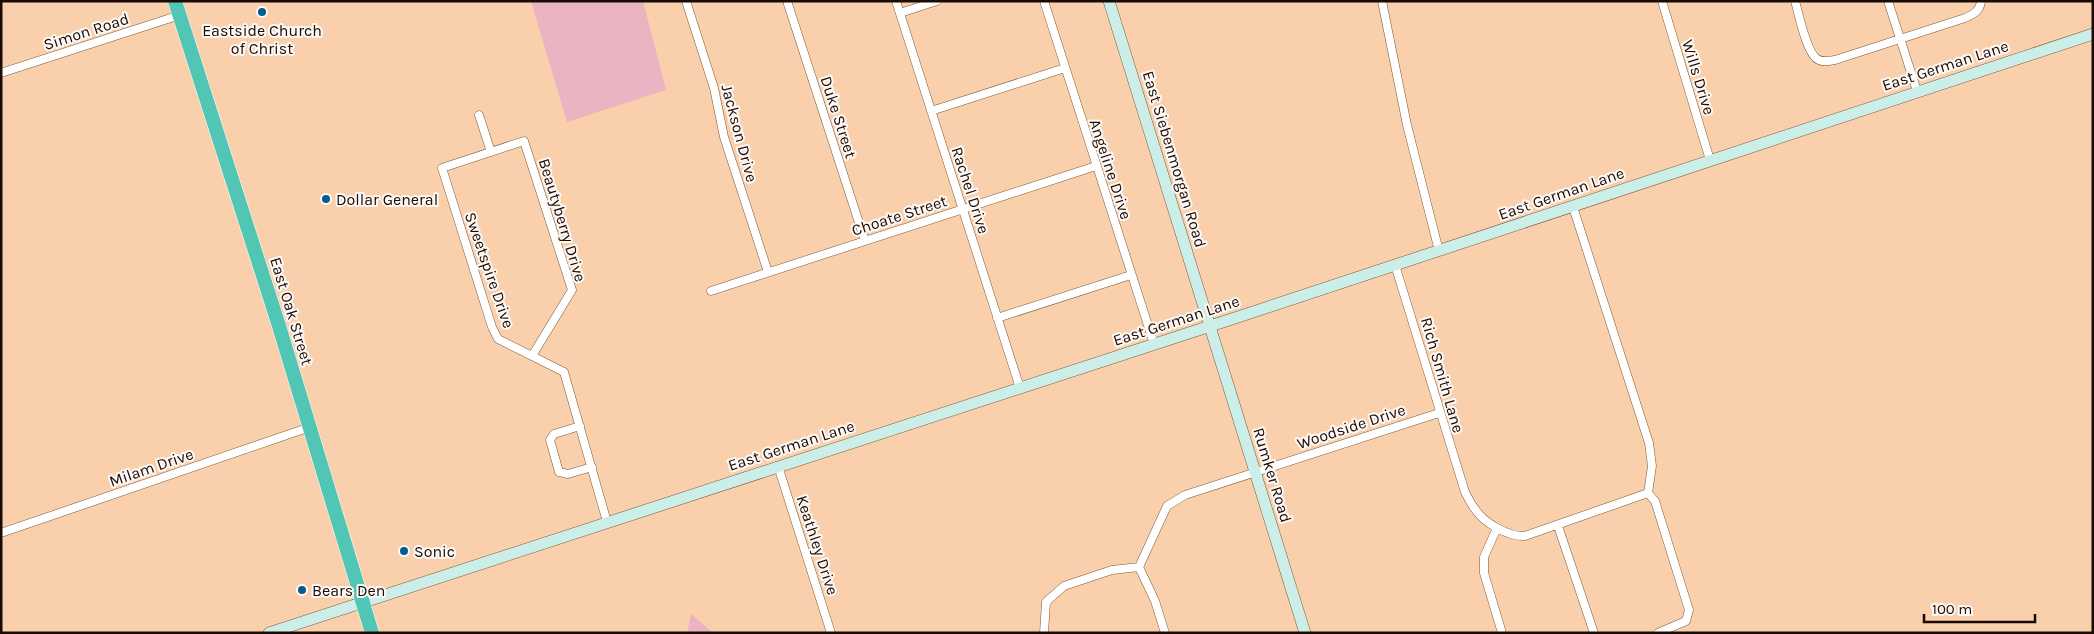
<svg xmlns="http://www.w3.org/2000/svg" width="2094" height="634" font-family="Karla,sans-serif">
  <rect width="100%" height="100%" fill="#fad0ac"/>
  <path fill="#eab4c2" d="M531,1H643L666,90L567,122Z
    M691,614L713,633H687Z"/>
  <g fill="none" stroke-linecap="round" stroke-linejoin="round">
    <g stroke="#7d5939" stroke-width="9">
      <path id="street" d="M686,1L714,88L724,137L768,272
        M787,1L865,241
        M896,1L1020,388
        M1044,1L1154,344
        M1382,1L1407,125L1439,251
        M1662,1L1710,160
        M1795,1C1799,15 1806,50 1816,58C1821,63 1829,61 1835,60L1965,18C1974,14 1980,11 1981,1
        M1888,1L1917,91
        M900,13L937,1
        M1,73L180,15
        M931,111L1065,68
        M479,115L491,152
        M1573,207L1649,443L1652,466L1648,493
        M1395,265L1465,492C1468,498 1471,504 1475,509C1484,523 1509,537 1525,536L1648,493L1655,501L1689,610L1686,621L1658,633
        M711,291L1096,166
        M997,318L1131,275
        M532,356L572,290L524,141L442,168L492,327L498,339L564,372L607,522
        M580,426L554,434L550,440L559,472L568,474L592,467
        M778,466L831,633
        M1558,526L1594,633
        M1497,528L1484,557V573L1502,633
        M1,533L310,427
        M1139,567L1167,506L1185,495L1439,413
        M1139,567L1155,601L1165,633
        M1044,633L1046,602L1064,586L1112,570L1139,567"/>
    </g>
    <g stroke="#7d5939" stroke-width="12">
      <path id="secondary" d="M1109,1L1305,633
        M269,633L1241,316L2093,34"/>
    </g>
    <g stroke="#fff" stroke-width="15">
      <path id="highway" d="M175,1L279,326L372,633"/>
    </g>
    <use href="#street" stroke="#fff" stroke-width="8"/>
    <use href="#secondary" stroke="#cbeee8" stroke-width="11"/>
    <use href="#highway" stroke="#52c6b4" stroke-width="14"/>
  </g>
  <g fill="#015d8d" stroke="#fef9f6" stroke-width="2">
    <circle cx="262" cy="12" r="5"/>
    <circle cx="326" cy="199" r="5"/>
    <circle cx="404" cy="551" r="5"/>
    <circle cx="302" cy="590" r="5"/>
  </g>
  <g text-anchor="middle" stroke-width="4" stroke-linejoin="round" paint-order="stroke">
    <g font-size="16" fill="#190b02" stroke="#fef9f6" text-anchor="start">
      <text x="262" y="36" text-anchor="middle">Eastside Church<tspan x="262" dy="18">of Christ</tspan></text>
      <text x="336" y="205">Dollar General</text>
      <text x="414" y="557">Sonic</text>
      <text x="312" y="596">Bears Den</text>
    </g>
    <g font-size="16" fill="#190b02" stroke="#fef9f6">
      <text transform="translate(86 31) rotate(-18)" y="6">Simon Road</text>
      <text transform="translate(1945 65) rotate(-18)" y="6">East German Lane</text>
      <text transform="translate(1699 77) rotate(73)" y="6">Wills Drive</text>
      <text transform="translate(839 117) rotate(72)" y="6">Duke Street</text>
      <text transform="translate(740 133) rotate(75)" y="6">Jackson Drive</text>
      <text transform="translate(1175 159) rotate(73)" y="6">East Siebenmorgan Road</text>
      <text transform="translate(1111 169) rotate(72)" y="6">Angeline Drive</text>
      <text transform="translate(971 190) rotate(72)" y="6">Rachel Drive</text>
      <text transform="translate(1561 193) rotate(-19)" y="6">East German Lane</text>
      <text transform="translate(899 215) rotate(-18)" y="6">Choate Street</text>
      <text transform="translate(563 220) rotate(73)" y="6">Beautyberry Drive</text>
      <text transform="translate(490 270) rotate(71)" y="6">Sweetspire Drive</text>
      <text transform="translate(292 311) rotate(73)" y="6">East Oak Street</text>
      <text transform="translate(1176 320) rotate(-18)" y="6">East German Lane</text>
      <text transform="translate(1443 375) rotate(74)" y="6">Rich Smith Lane</text>
      <text transform="translate(1351 426) rotate(-18)" y="6">Woodside Drive</text>
      <text transform="translate(791 445) rotate(-18)" y="6">East German Lane</text>
      <text transform="translate(151 467) rotate(-19)" y="6">Milam Drive</text>
      <text transform="translate(1273 475) rotate(73)" y="6">Rumker Road</text>
      <text transform="translate(818 545) rotate(72)" y="6">Keathley Drive</text>
    </g>
  </g>
  <rect width="2094" height="634" fill="none" stroke="#190b02" stroke-width="5"/>
  <path d="M1924 614v8h111v-8" fill="none" stroke="#190b02" stroke-width="2.5"/>
  <text x="1932" y="614" font-size="15" fill="#190b02" stroke="#fef9f6" stroke-width="4" paint-order="stroke">100 m</text>
</svg>
